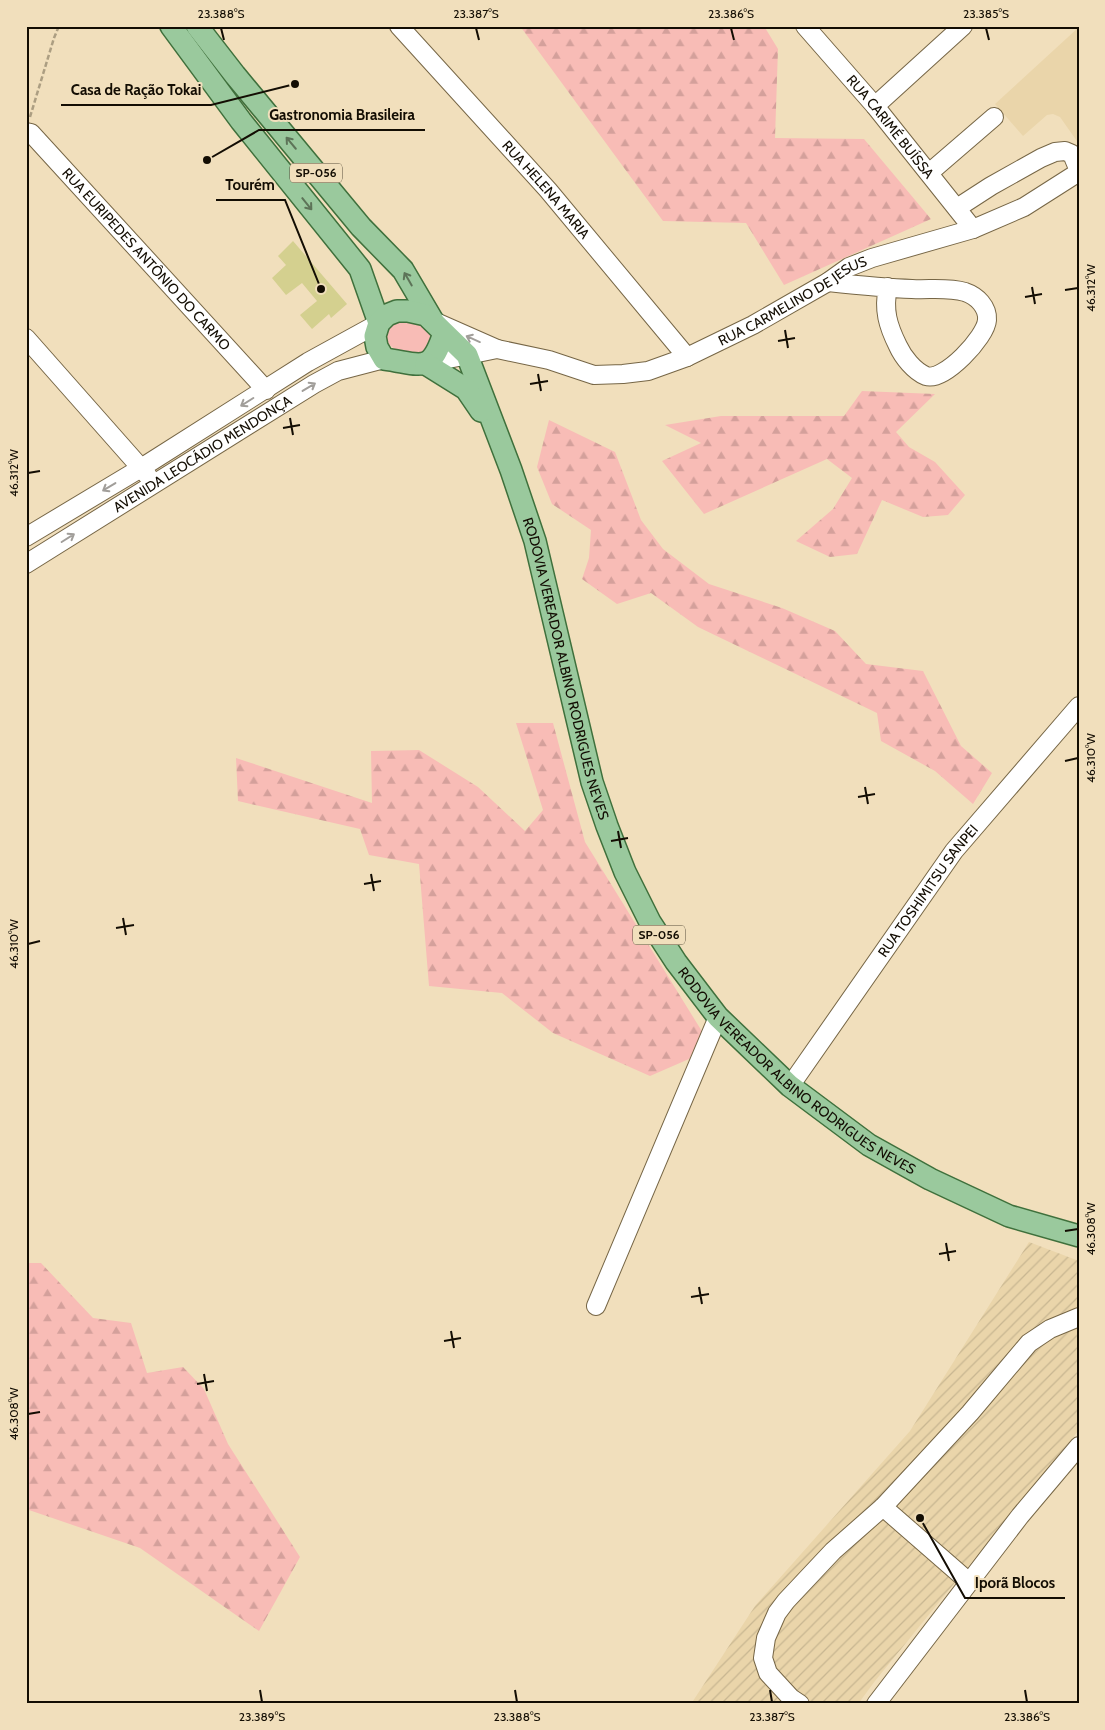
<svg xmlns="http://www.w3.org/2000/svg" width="1105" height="1730" font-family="Cabin,sans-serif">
  <defs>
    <pattern id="industrial-furrows" width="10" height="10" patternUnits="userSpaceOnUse" patternTransform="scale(1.25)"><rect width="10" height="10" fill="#ead5aa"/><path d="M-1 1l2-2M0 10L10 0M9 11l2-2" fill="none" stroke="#c8b691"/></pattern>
    <pattern id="forest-firs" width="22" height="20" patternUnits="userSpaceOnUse" patternTransform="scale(1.25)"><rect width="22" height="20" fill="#f8bcb6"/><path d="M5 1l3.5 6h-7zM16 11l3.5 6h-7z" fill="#d4a09b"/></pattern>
  </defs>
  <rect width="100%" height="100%" fill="#f1dfbc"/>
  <path fill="#ead5aa" d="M1079,27V144L1060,117L1053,114L1047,115L1023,136L995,104Z"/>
  <path fill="url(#industrial-furrows)" d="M1029,1242L1079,1261V1430L875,1681L858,1704H691L755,1606L910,1431Z"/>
  <path fill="#f8bcb6" d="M415,321C428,330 435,332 430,349C413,357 397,355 385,340L390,322Z"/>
  <path fill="url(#forest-firs)" d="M520,26H711L733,29L736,26H764L778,49L775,138L864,139L931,219L784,285L746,223L663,221Z
    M862,391L935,394L896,432L909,447L935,462L965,495L948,515L923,517L882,500L857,554L830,557L796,541L833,509L852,478L827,459L704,514L662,461L701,443L665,425L721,416H844Z
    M549,420L615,452L641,520L663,549L709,584L782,608L835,631L866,664L923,671L961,746L992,773L973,804L935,771L881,741L877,713L698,627L651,593L617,604L582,579L589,558L591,530L552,504L537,467Z
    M516,723H553L585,842L703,1033L689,1059L650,1076L553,1033L502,993L429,986L419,864L369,855L360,829L238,801L236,758L372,803L371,751L419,750L478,787L525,831L543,810Z
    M26,1263H41L93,1318L131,1323L147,1373L183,1367L204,1389L228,1444L300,1557L259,1631L140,1548L26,1509Z"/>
  <path fill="#d4d08f" d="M293,241L347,304L331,318L329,314L312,329L300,315L317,301L302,283L286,295L272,278L286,265L278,256Z"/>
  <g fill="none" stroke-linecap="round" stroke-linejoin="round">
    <g stroke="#766646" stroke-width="20">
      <g id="minor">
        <path id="s1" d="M399,26L548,190L687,357"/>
        <path id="s2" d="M805,26L875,106L973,229"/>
        <path d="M875,106L963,26"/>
        <path id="s3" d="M26,132L31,133L266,390"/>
        <path d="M929,173L994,117"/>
        <path d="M957,208L991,186L1041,158L1055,152L1065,151L1072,154L1079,171"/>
        <path d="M828,282C856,285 884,288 912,289C929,290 948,287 965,292C977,296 988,307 987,320C986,337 944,382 926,376C914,371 903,357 898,346C888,326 883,310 888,287"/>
        <path d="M26,338L148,476"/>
        <path id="s4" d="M497,349L549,360L594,375L623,374L648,371L687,357L753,325L828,282L849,267L872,258L973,229L1024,207L1079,172"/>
        <path d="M424,364L497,349L438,323"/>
        <path d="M26,537L141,468L308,362L379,323"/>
        <path id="s5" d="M26,564L314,384L338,371L384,359"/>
        <path id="s6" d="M790,1086L954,851L1079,706"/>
        <path d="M596,1306L718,1017"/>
        <path d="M883,1507L969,1582"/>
        <path d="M800,1704L791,1698L768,1673L763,1658L766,1638L777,1613L786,1601L833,1551L883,1507L970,1413L1029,1343L1050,1329L1079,1317"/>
        <path d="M876,1704L1020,1516L1079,1446"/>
      </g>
    </g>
    <g stroke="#3f703c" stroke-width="24">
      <g id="major">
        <path d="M171,26L241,121L360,269L379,323"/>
        <path d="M197,26L235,75L361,227L403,270L433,321"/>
        <path id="s7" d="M444,333C430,375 422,364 384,359L377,347L375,336L379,323L387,315L397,311H408L426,315L467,355L511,470L535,541L592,782L607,826L625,872L650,922L676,962L718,1017L790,1086L869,1145L930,1179L1009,1216L1079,1236"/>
        <path d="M426,364L466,389L481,411"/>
      </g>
    </g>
    <path stroke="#ac9e82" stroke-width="2.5" stroke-dasharray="5 2.5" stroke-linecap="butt" d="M30,117L54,38L59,26"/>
    <use href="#minor" stroke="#fff" stroke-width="18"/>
    <use href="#major" stroke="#9ac99d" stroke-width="21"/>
  </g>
  <defs><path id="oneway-shaft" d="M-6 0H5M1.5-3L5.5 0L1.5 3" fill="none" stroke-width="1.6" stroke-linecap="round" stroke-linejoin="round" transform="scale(1.25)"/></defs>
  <g stroke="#5d7458">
    <use href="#oneway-shaft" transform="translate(291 143) rotate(-130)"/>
    <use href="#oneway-shaft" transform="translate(307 204) rotate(51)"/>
    <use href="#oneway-shaft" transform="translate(408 279) rotate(-120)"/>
  </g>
  <g stroke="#a19e9a">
    <use href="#oneway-shaft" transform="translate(473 339) rotate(-156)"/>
    <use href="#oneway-shaft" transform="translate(309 387) rotate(-31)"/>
    <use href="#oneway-shaft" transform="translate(247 402) rotate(148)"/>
    <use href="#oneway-shaft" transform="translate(109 487) rotate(149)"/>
    <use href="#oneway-shaft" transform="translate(68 538) rotate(-32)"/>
  </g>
  <path fill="none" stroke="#130d03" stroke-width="2" d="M221,28L224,40M476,28L479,40M731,28L734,40M986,28L989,40M1032,287L1035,304M1065,290L1078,288M1025,297L1042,294M785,330L788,348M778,341L795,338M538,374L541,391M530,384L548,381M290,418L293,435M283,428L300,425M28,473L40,471M1065,761L1078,758M865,787L868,804M858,797L875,794M618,831L621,848M611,841L628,838M371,874L374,891M364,884L381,881M123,918L126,935M116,928L134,925M28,944L40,941M1065,1231L1078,1229M946,1243L949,1261M939,1254L956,1251M699,1287L702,1304M691,1297L709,1294M451,1331L454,1348M444,1341L461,1338M204,1374L207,1391M197,1384L214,1381M28,1414L40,1412M260,1690L262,1702M515,1690L517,1702M770,1690L772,1702M1025,1690L1027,1702"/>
  <g text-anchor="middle" stroke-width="4" stroke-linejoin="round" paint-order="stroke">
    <g fill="#f1dfbc" stroke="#564c3a" stroke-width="1">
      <rect x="290" y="163.5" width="52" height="19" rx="4"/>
      <rect x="633" y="925.5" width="52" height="19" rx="4"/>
    </g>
    <g font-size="12" font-weight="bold" fill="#130d03">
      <text x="316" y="177">SP-056</text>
      <text x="659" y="939">SP-056</text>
    </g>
    <g font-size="14" fill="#130d03" stroke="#f1dfbc">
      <text dy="5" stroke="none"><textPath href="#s2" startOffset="132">RUA CARIMÉ BUÍSSA</textPath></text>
      <text dy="5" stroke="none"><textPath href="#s1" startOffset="220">RUA HELENA MARIA</textPath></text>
      <text dy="5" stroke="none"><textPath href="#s3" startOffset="176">RUA EURIPEDES ANTÔNIO DO CARMO</textPath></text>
      <text dy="5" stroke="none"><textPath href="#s4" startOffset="316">RUA CARMELINO DE JESUS</textPath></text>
      <text dy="5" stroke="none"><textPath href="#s5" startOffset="208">AVENIDA LEOCÁDIO MENDONÇA</textPath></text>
      <text dy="5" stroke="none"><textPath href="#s7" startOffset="555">RODOVIA VEREADOR ALBINO RODRIGUES NEVES</textPath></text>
      <text dy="5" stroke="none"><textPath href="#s6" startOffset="239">RUA TOSHIMITSU SANPEI</textPath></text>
      <text dy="5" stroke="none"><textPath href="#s7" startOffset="1035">RODOVIA VEREADOR ALBINO RODRIGUES NEVES</textPath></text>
    </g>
  </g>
  <path fill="none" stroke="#130d03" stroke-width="2" d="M295 84L211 105H61M207 160L259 130H425M321 289L285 200H216M920 1518L965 1598H1065"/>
  <g fill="#130d03" stroke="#f1dfbc" stroke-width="2">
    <circle cx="295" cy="84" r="5"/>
    <circle cx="207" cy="160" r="5"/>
    <circle cx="321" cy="289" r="5"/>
    <circle cx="920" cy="1518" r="5"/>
  </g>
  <g font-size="15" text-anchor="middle" font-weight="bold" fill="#130d03" stroke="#f1dfbc" stroke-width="4" stroke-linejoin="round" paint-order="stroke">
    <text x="136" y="95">Casa de Ração Tokai</text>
    <text x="342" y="120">Gastronomia Brasileira</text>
    <text x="250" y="190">Tourém</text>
    <text x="1015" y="1588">Iporã Blocos</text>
  </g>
  <rect width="1105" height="1730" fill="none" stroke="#f1dfbc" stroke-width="55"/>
  <rect x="28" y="28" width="1050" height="1674" fill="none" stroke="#130d03" stroke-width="2"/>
  <g font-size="12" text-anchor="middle" fill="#130d03">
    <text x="221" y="18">23.388°S</text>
    <text x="476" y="18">23.387°S</text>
    <text x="731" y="18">23.386°S</text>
    <text x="986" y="18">23.385°S</text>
    <text transform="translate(1091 288) rotate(-90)" y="4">46.312°W</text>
    <text transform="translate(14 473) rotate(-90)" y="4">46.312°W</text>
    <text transform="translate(1091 758) rotate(-90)" y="4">46.310°W</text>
    <text transform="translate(14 944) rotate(-90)" y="4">46.310°W</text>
    <text transform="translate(1091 1229) rotate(-90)" y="4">46.308°W</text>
    <text transform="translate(14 1414) rotate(-90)" y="4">46.308°W</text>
    <text x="262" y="1721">23.389°S</text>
    <text x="517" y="1721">23.388°S</text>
    <text x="772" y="1721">23.387°S</text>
    <text x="1027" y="1721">23.386°S</text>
  </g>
</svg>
